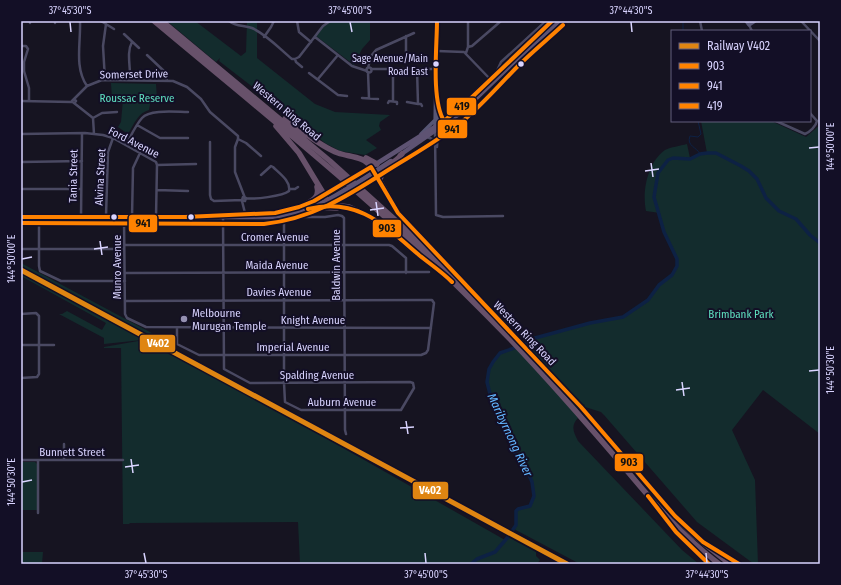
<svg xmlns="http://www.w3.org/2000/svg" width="841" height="585" font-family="'Fira Sans Condensed',sans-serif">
  <rect width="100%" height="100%" fill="#161421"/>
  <path fill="#132c2d" d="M167,21H195L241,56L246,52L247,21H257V58L315,104L335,112L390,115L380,122L379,126L381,130L366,140L377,148L365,155L340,151L325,143L219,61L220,58L216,62Z
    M332,21H370V40L362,49L354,65L316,36L324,26Z
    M111,83L156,84L157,99H151L149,110C138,113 134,124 128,134L118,127L121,122L123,99H112Z
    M701,121H771L806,137L820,125V434L763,390L732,430L755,480L758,564H754L697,522L604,415L601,412L585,407L584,404L574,413L578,418C570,426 574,433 578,441L682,550L699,564H580L514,529C517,523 513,513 517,510C520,507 527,507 530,506L534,496L532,482L529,474L515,453L508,432L496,411L488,392L487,375L493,362L500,353L545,335L590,323L623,317L651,297L659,285L672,275L677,266L678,263L664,232L660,213L646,211C642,192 647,163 665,150C671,147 680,146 687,144L690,158L707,153Z
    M21,263L161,338L160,342L21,268Z
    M21,274L142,339V340L104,344V338L59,314H62L67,311L102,330L106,323L21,276Z
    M138,341L149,343L285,415L505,540L508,537L536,552V556L540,560L537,564H300L298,522L130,523L129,524H123L121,348H104V347Z
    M21,462H35L37,464V510H21Z
    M21,552H43L42,564H21Z"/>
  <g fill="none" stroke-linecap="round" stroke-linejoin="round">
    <path stroke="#0d2144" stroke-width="1" d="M683,21V31
      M698,121L701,134L698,137L690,136C686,146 697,147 700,154"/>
    <path stroke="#0d2144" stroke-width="3.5" d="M471,564L477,559L495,552L508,537L516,525V511L518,509L530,506L534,496L532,482L527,470L515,453L506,427L492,402L487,382L489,369L493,362L500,353L523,345L535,338L590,323L623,317L648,300L659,285L672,275L677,266V259L664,232L654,197L658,173L668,160L673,158L690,159L700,154L707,153H716L741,166L749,171L757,179L766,198L779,211L796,219L810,235L820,243"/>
    <path stroke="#4a4962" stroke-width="2.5" d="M80,21C81,43 74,67 87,86
      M101,21L114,29
      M229,21C236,27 244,25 252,28C267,35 280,49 292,59H295L296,62L302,67
      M297,21L299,32L311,42
      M700,21L702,31
      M801,21L820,41
      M30,23V21
      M55,23V21
      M749,25L752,31
      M124,34L139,48
      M264,37L271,27L274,21
      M315,37L352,66L367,71
      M21,46H26L28,49L24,62V71L29,88V101
      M468,47L472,46L501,21
      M437,51L464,52L490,79
      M406,52V36
      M466,53L468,47V21
      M147,55L165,72L167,81
      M295,59L299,57L323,26L330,21
      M366.5 70a2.5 2.5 0 1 1 5 0a2.5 2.5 0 1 1-5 0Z
      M368,68L371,56L376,50L414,33
      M371,69H436
      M393,70V101
      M497,71L501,62L546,21
      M368,72L369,98
      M309,73L338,95L347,96
      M318,79L338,55
      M105,80L103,46L106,24
      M130,80C131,68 126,53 132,42
      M362,98L378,99
      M74,99L87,86L102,80L173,81L187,87L201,99L210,112L238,136V139L235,147V172L245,198
      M74,99L76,101L74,103L72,101Z
      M21,101L72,102
      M407,102L418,104L417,69
      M74,103L93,118L94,134
      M388,103L389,101L397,102V104
      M418,104H421L422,106
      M810,113L817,121
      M93,118L102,113L117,112
      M776,121L805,134C810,132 816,126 817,121
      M137,125L160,138H188
      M435,132L436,215L443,217L503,216
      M21,134L85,133L103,135L113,138L156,162L157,165L196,164
      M427,137L432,139L435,142
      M238,139L246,143L261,156
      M210,142V195L211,199L214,201L242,200
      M126,145C131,136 135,126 142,118C150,109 176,112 188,112
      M437,147L438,130
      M21,162L82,161
      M21,189H81
      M290,189H295L298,187
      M157,190L188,191
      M243,197L246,198L245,201L242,200Z
      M245,198C253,200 283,196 289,191C291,181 279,173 273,167L271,166L261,175
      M242,201L246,217
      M106,216L108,152L113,138
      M223,216L224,369L250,383L410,382L413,383L414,388L401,410H301L285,402L284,383V220L282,216
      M39,217V266L40,271L61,281H125
      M81,217L82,134
      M132,217L133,168L140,153
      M156,217L157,165
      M124,218L125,314L127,318L146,327L431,328
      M284,219L288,217H325L338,215L342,216L344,218L345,430L346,434
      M125,245H389L392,246L406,258V273
      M21,249H124
      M125,273L429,272
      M125,301L430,300H432L434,303L428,350L426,353L421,355H199L177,344V328
      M21,314L36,313L39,316V374L37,377L21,378
      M21,345H54
      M64,444V460
      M21,460H123
      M38,460V513"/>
    <path stroke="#575674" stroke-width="3.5" d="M746,21L749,25L755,21
      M437,100L438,125
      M435,126L437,21
      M421,134L435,120"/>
    <path stroke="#5e5373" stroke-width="4.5" d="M400,155L462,112L520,56L559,21
      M357,176L438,125L456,111L552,21
      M362,180L391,161
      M253,215C290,213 309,204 341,186
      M21,217H270C298,215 321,205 345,190"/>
    <path stroke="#67516a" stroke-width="5.5" d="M154,21C222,78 290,133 356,191C410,238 460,288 510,339C547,378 583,419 618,460C649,497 680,535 719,564
      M162,21L330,161L402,226L479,300L581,407L675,516L695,536L730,564
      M285,119C302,130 319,146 338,153C349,157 364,156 371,167
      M276,126L299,153L325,196
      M366,158L377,164
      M375,172L398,213L435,253
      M380,180C381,166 395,164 402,154
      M328,200L334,205L349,207L367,215L390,231L426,261
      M303,206C311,201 320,198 317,187
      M315,207L337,208
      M677,531L709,564
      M722,554L739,564"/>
    <g stroke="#43596b" stroke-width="2.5">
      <path id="rail" d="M21,269L570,564"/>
    </g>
    <use href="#rail" stroke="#130f26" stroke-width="1" stroke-dasharray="3" stroke-linecap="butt"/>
    <path stroke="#5e5373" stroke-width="4.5" d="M341,186L357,176
      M345,190L362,180"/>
    <g stroke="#130f26" stroke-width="7">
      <path id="bus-1" d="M308,209C358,197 384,225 419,255C430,264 442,272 452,282
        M21,217H185L275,213L299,207L314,201L371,167L398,213L581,407L675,516L703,542L739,564
        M648,496L676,532L709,564"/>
    </g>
    <g stroke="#130f26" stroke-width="7">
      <path id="bus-2" d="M21,223L264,224C311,219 346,197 385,172C412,155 440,140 464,120C483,104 500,84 518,66C532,52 548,39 563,25"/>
    </g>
    <g stroke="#130f26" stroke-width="7">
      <path id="bus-3" d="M437,21C437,46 431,100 444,121L469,100L552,21"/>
    </g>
    <use href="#bus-1" stroke="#ff8200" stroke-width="4"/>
    <use href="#bus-2" stroke="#ff8200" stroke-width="4"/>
    <use href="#bus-3" stroke="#ff8200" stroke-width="4"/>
    <g stroke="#130f26" stroke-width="8">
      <path id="rail-1" d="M21,270L567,564"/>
    </g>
    <use href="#rail-1" stroke="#df8512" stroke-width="5"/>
  </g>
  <path fill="none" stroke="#d9d4ff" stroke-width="1.5" d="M70,22L71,32M350,22L352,32M631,22L632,32M809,148L819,147M651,163L653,177M645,171L659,169M376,202L378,216M370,210L384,208M100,241L102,255M94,249L108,247M22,259L32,257M809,371L819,370M682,382L684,396M676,390L690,388M406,421L408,434M400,428L414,427M131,459L133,473M125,467L139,465M22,482L32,480M144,553L146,563M425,553L426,563M706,553L707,563"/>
  <g fill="#d9d4ff" stroke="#130f26" stroke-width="1.5">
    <circle cx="436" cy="64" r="3.5"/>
    <circle cx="521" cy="64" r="3.5"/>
    <circle cx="114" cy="217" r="3.5"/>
    <circle cx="191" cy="217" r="3.5"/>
  </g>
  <circle fill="#9591b1" stroke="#130f26" stroke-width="1.5" cx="184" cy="319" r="4"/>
  <g text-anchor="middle" stroke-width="4" stroke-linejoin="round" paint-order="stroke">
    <g font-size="10" fill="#d9d4ff" stroke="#130f26" text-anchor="end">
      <text x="428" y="62">Sage Avenue/Main<tspan x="428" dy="13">Road East</tspan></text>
    </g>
    <g font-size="11" fill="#d9d4ff" stroke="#130f26">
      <text transform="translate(134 74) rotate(-1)" y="4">Somerset Drive</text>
      <text transform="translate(287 111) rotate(40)" y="4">Western Ring Road</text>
      <text transform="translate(134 142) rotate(27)" y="4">Ford Avenue</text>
      <text transform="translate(73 176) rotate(-89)" y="4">Tania Street</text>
      <text transform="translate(100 177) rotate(-87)" y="4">Alvina Street</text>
      <text x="275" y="241">Cromer Avenue</text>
      <text x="277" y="269">Maida Avenue</text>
      <text transform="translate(336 265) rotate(-90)" y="4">Baldwin Avenue</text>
      <text transform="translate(117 267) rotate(-90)" y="4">Munro Avenue</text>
      <text x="279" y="296">Davies Avenue</text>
      <text x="313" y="324">Knight Avenue</text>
      <text transform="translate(525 333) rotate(46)" y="4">Western Ring Road</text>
      <text x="293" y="351">Imperial Avenue</text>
      <text x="317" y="379">Spalding Avenue</text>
      <text x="342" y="406">Auburn Avenue</text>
      <text x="72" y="456">Bunnett Street</text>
    </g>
    <g font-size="11" fill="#5fe0c0" stroke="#130f26">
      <text x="137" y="102">Roussac Reserve</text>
      <text x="741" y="318">Brimbank Park</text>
    </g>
    <g font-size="11" fill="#d9d4ff" stroke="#130f26" text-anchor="start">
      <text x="192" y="317">Melbourne<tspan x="192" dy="13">Murugan Temple</tspan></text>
    </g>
    <g font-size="12" font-style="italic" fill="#62b6ff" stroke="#130f26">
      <text transform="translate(510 435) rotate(65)" y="4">Maribyrnong River</text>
    </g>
  </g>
  <g stroke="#130f26" stroke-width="1.5">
    <rect x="446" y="97" width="31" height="19" rx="4" fill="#ff8200"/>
    <rect x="437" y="119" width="31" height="20" rx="4" fill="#ff8200"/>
    <rect x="128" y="214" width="30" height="19" rx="4" fill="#ff8200"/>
    <rect x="372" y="219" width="30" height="19" rx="4" fill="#ff8200"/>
    <rect x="139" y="334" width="37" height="19" rx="4" fill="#df8512"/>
    <rect x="614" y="453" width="30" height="19" rx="4" fill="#ff8200"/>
    <rect x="412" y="481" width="37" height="19" rx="4" fill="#df8512"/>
  </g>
  <g font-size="11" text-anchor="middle" font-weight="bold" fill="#fff">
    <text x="158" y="347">V402</text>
    <text x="430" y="494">V402</text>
  </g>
  <g font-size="11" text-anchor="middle" font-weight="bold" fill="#111">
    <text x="462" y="110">419</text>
    <text x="452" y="133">941</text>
    <text x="143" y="227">941</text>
    <text x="387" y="232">903</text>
    <text x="629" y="466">903</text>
  </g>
  <rect width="841" height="585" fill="none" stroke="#130f26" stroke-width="44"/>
  <rect x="671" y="30" width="140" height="92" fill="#130f26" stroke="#625e7d"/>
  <rect x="679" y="43" width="20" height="6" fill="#df8512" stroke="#625e7d"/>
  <text x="707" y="50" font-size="12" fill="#d9d4ff">Railway V402</text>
  <rect x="679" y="63" width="20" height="6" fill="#ff8200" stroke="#625e7d"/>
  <text x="707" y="70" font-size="12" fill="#d9d4ff">903</text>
  <rect x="679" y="83" width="20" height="6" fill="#ff8200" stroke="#625e7d"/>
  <text x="707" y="90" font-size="12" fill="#d9d4ff">941</text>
  <rect x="679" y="103" width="20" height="6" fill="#ff8200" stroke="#625e7d"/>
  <text x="707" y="110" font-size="12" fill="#d9d4ff">419</text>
  <rect x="22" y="22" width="797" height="541" fill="none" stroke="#d9d4ff" stroke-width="1.5"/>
  <g font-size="10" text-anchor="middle" fill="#d9d4ff">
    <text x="70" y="14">37°45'30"S</text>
    <text x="350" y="14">37°45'00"S</text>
    <text x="631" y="14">37°44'30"S</text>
    <text transform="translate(830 147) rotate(-90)" y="4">144°50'00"E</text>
    <text transform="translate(11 259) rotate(-90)" y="4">144°50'00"E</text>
    <text transform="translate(830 370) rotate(-90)" y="4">144°50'30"E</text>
    <text transform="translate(11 482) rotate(-90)" y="4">144°50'30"E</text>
    <text x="146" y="578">37°45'30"S</text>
    <text x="426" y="578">37°45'00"S</text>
    <text x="707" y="578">37°44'30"S</text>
  </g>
</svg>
